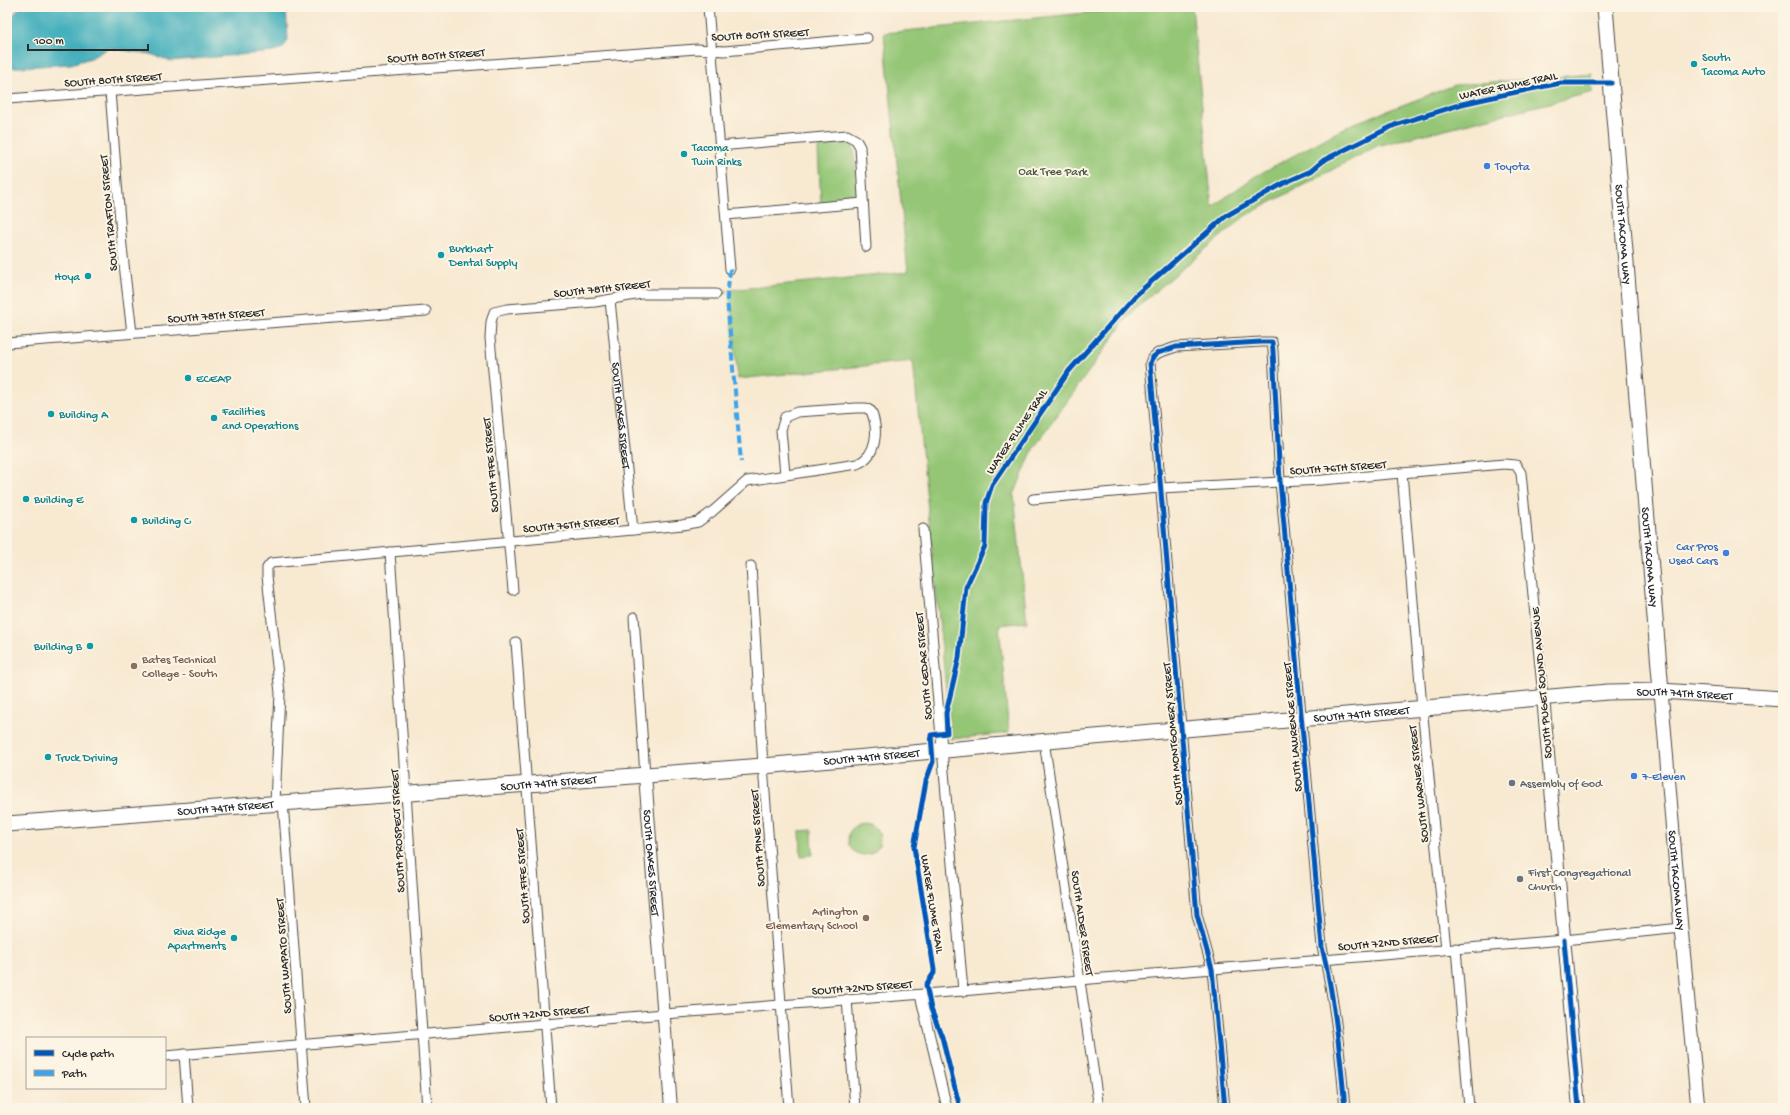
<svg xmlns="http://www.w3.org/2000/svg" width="1790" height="1115" font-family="'Gochi Hand',sans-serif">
  <rect width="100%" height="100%" fill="#fcf5e5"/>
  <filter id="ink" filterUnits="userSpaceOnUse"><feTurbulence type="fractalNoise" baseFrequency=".025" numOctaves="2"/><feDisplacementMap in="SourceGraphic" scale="8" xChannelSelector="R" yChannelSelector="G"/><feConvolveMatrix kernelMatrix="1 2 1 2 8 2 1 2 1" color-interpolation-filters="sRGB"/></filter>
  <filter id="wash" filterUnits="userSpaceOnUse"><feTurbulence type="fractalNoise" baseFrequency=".012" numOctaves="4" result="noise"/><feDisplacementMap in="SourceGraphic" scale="16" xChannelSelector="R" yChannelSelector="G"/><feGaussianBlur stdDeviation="0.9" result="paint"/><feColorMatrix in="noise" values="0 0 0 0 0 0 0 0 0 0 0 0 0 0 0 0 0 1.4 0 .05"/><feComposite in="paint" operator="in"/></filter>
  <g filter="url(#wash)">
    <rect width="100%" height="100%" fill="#f8e9d1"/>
    <path fill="#94c676" stroke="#607850" d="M1146,7H1192L1212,207L1254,177L1350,125L1455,85L1592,74L1593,92L1377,146L1245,216L1132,311L1033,449L1014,495L1027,622L999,625L1009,733L951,739L913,361L738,379L729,290L908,272L884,33Z
      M845,143C850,143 853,145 854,150L857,196L855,200L821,204L818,149L820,145Z
      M848 839a16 16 0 1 1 32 0a16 16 0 1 1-32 0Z
      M812,830L813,855L801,856L800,831Z"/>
    <path fill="#40aebc" stroke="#366c74" d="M20,7H286L288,40L283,48L273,52L171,61L150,54L108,48L91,58L71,64L7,68V22Z"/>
  </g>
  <g filter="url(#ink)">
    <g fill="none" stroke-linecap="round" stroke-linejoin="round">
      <g stroke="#4a4844" stroke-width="11">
        <g id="minor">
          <path d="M708,7L730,269"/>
          <path d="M110,91L122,247L132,333"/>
          <path d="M7,99L697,49L724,51L867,38"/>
          <path d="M719,146L847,135L856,140L860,147L866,247"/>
          <path d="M726,215L863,203"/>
          <path id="s1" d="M610,300L633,530"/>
          <path d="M7,343L426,311"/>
          <path d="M1402,473L1422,707L1446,949"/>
          <path d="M1033,499L1160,488L1322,480L1504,464L1516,465L1521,473L1543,697"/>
          <path d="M923,529L963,991"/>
          <path d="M390,552L427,1108"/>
          <path d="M751,566L763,766L789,1108"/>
          <path d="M513,590L490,338L491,322L494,312L507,309L595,302L641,294H716"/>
          <path d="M634,617L645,775"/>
          <path d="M516,642L551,1108"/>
          <path d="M1044,741L1099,1108"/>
          <path d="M283,802L306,1108"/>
          <path d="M275,803L280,693L267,576V568L271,563L633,530L682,525L698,522L713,511L747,481L857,464C877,456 879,430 871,411L866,408H856L797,412L785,417L781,430L785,474"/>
          <path d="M1456,948L1469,1108"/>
          <path d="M920,995L947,1108"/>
          <path d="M847,999L855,1108"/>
          <path d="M184,1054L188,1108"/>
          <path d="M165,1056L664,1014L963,991L1079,980L1564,940L1681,928"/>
          <path d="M1225,1108L1212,969L1197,915L1150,363L1152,358L1158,353L1176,347L1261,342H1272L1273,351L1280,481L1322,947C1335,1000 1340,1054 1345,1108"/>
        </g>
      </g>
      <g stroke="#4a4844" stroke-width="14">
        <g id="tertiary">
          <path d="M1543,697L1579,1108"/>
          <path id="s2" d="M645,775L671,1108"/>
        </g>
      </g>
      <g stroke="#4a4844" stroke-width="15">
        <g id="secondary">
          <path id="s3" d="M1661,691L1681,928L1698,1108"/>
        </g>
      </g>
      <g stroke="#4a4844" stroke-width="17">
        <g id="primary">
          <path id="s4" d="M1605,7L1661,691"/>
          <path id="s5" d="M7,824L763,766L1608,692L1661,691L1783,699"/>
        </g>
      </g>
      <use href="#minor" stroke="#fff" stroke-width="9"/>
      <use href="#tertiary" stroke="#fff" stroke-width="12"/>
      <use href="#secondary" stroke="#fff" stroke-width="13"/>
      <use href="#primary" stroke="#fff" stroke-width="15"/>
      <path stroke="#3ea3eb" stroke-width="4" stroke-dasharray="8 4" stroke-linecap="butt" d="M730,269L727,298L741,462"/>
      <g stroke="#fcf5e5" stroke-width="8">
        <path id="cycleway" d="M1564,940L1579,1108
          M960,1108L942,1037L931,1009L926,985L934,973V969L914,847L926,781L933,762L931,735L947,733L946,713L959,658L966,587L985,546L986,503L992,485L1069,371L1136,295L1226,216L1284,183L1311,171L1324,160L1395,125L1462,104L1502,95L1561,83H1611
          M1225,1108L1212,969L1197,915L1150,363L1152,358L1158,353L1176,347L1261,342H1272L1273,351L1280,481L1322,947C1335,1000 1340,1054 1345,1108"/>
      </g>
      <use href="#cycleway" stroke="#0057b8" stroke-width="5"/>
    </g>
  </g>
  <g fill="#0f9aa8" stroke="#fcf5e5" stroke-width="1.5">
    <circle cx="1694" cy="64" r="4"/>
    <circle cx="684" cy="154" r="4"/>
    <circle cx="441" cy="255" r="4"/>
    <circle cx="88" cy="276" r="4"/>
    <circle cx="188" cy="378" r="4"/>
    <circle cx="51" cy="414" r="4"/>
    <circle cx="214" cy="418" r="4"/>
    <circle cx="26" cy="499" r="4"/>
    <circle cx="134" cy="520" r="4"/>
    <circle cx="90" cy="646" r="4"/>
    <circle cx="48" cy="757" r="4"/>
    <circle cx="234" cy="938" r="4"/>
  </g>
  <g fill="#3f7fe0" stroke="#fcf5e5" stroke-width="1.5">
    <circle cx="1487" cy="166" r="4"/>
    <circle cx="1726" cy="553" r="4"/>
    <circle cx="1634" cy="776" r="4"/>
  </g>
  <g fill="#8d6e63" stroke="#fcf5e5" stroke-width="1.5">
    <circle cx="134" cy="666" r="4"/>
    <circle cx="866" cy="918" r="4"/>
  </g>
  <g fill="#6b7280" stroke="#fcf5e5" stroke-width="1.5">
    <circle cx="1512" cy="783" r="4"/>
    <circle cx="1520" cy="879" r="4"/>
  </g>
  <g text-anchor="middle" stroke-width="4" stroke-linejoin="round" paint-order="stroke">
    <g font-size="12" fill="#2b2b2b" stroke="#fcf5e5">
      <text transform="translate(760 34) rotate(-3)" y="4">SOUTH 80TH STREET</text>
      <text transform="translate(436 55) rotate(-4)" y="4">SOUTH 80TH STREET</text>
      <text transform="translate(113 79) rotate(-4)" y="4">SOUTH 80TH STREET</text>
      <text transform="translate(1508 85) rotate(-12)" y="4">WATER FLUME TRAIL</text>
      <text transform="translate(108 213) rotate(-95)" y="4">SOUTH TRAFTON STREET</text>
      <text dy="4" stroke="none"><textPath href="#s4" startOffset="228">SOUTH TACOMA WAY</textPath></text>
      <text transform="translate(602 288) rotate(-6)" y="4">SOUTH 78TH STREET</text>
      <text transform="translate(216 315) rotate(-4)" y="4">SOUTH 78TH STREET</text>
      <text dy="4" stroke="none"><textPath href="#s1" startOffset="116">SOUTH OAKES STREET</textPath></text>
      <text transform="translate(1016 431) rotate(-56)" y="4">WATER FLUME TRAIL</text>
      <text transform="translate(490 465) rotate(-95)" y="4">SOUTH FIFE STREET</text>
      <text transform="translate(1338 467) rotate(-4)" y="4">SOUTH 76TH STREET</text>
      <text transform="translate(571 524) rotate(-5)" y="4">SOUTH 76TH STREET</text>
      <text dy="4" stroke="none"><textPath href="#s4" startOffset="552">SOUTH TACOMA WAY</textPath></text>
      <text transform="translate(923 666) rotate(-95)" y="4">SOUTH CEDAR STREET</text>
      <text transform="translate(1541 683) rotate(-95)" y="4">SOUTH PUGET SOUND AVENUE</text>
      <text dy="4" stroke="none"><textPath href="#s5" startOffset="1683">SOUTH 74TH STREET</textPath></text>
      <text dy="4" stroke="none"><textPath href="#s5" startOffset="1359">SOUTH 74TH STREET</textPath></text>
      <text transform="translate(1292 727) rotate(-95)" y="4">SOUTH LAWRENCE STREET</text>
      <text transform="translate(1172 734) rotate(-95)" y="4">SOUTH MONTGOMERY STREET</text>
      <text dy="4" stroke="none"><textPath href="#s5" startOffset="867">SOUTH 74TH STREET</textPath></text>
      <text dy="4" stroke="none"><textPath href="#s5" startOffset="543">SOUTH 74TH STREET</textPath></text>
      <text transform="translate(1418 784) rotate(-96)" y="4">SOUTH WARNER STREET</text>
      <text dy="4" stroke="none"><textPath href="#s5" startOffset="219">SOUTH 74TH STREET</textPath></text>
      <text transform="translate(397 831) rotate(-93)" y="4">SOUTH PROSPECT STREET</text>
      <text transform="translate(757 838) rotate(-94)" y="4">SOUTH PINE STREET</text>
      <text dy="4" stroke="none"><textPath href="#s2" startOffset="88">SOUTH OAKES STREET</textPath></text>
      <text transform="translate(522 876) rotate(-94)" y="4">SOUTH FIFE STREET</text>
      <text dy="4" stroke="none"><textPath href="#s3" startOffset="190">SOUTH TACOMA WAY</textPath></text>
      <text transform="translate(933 904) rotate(81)" y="4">WATER FLUME TRAIL</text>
      <text transform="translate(1083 923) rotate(82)" y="4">SOUTH ALDER STREET</text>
      <text transform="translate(1388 942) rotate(-5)" y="4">SOUTH 72ND STREET</text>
      <text transform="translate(283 956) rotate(-94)" y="4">SOUTH WAPATO STREET</text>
      <text transform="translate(862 987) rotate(-4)" y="4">SOUTH 72ND STREET</text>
      <text transform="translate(539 1013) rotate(-5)" y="4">SOUTH 72ND STREET</text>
    </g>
    <g font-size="12" fill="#0d838f" stroke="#fcf5e5" text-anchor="start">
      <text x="1702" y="61">South<tspan x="1702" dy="14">Tacoma Auto</tspan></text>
      <text x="692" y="151">Tacoma<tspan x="692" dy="14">Twin Rinks</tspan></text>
      <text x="449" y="252">Burkhart<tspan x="449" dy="14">Dental Supply</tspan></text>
      <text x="80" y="280" text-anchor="end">Hoya</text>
      <text x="196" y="382">ECEAP</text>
      <text x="222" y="415">Facilities<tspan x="222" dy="14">and Operations</tspan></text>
      <text x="59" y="418">Building A</text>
      <text x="34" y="503">Building E</text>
      <text x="142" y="524">Building C</text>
      <text x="82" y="650" text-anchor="end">Building B</text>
      <text x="56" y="761">Truck Driving</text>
      <text x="226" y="935" text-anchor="end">Riva Ridge<tspan x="226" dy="14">Apartments</tspan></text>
    </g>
    <g font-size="12" fill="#366cbe" stroke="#fcf5e5" text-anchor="start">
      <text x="1495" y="170">Toyota</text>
      <text x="1718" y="550" text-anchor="end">Car Pros<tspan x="1718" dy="14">Used Cars</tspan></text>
      <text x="1642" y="780">7-Eleven</text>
    </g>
    <g font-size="12" fill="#4a5a42" stroke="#fcf5e5">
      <text x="1053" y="175">Oak Tree Park</text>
    </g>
    <g font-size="12" fill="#785e54" stroke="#fcf5e5" text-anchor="start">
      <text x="142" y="663">Bates Technical<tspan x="142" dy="14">College - South</tspan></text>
      <text x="858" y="915" text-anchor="end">Arlington<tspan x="858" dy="14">Elementary School</tspan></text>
    </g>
    <g font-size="12" fill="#5b616d" stroke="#fcf5e5" text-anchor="start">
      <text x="1520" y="787">Assembly of God</text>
      <text x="1528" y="876">First Congregational<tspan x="1528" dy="14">Church</tspan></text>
    </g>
  </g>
  <rect width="1790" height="1115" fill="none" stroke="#fcf5e5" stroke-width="24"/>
  <rect x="26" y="1037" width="140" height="52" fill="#fcf5e5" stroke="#a8a49b"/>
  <rect x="34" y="1050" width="20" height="6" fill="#0057b8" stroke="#a8a49b"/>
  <text x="62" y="1057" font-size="12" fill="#2b2b2b">Cycle path</text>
  <rect x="34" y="1070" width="20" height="6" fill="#3ea3eb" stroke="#a8a49b"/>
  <text x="62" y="1077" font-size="12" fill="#2b2b2b">Path</text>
  <path d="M28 44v6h120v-6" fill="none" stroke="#2b2b2b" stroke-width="2"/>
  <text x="34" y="44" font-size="12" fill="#2b2b2b" stroke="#fcf5e5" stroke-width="3" paint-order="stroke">100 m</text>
</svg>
